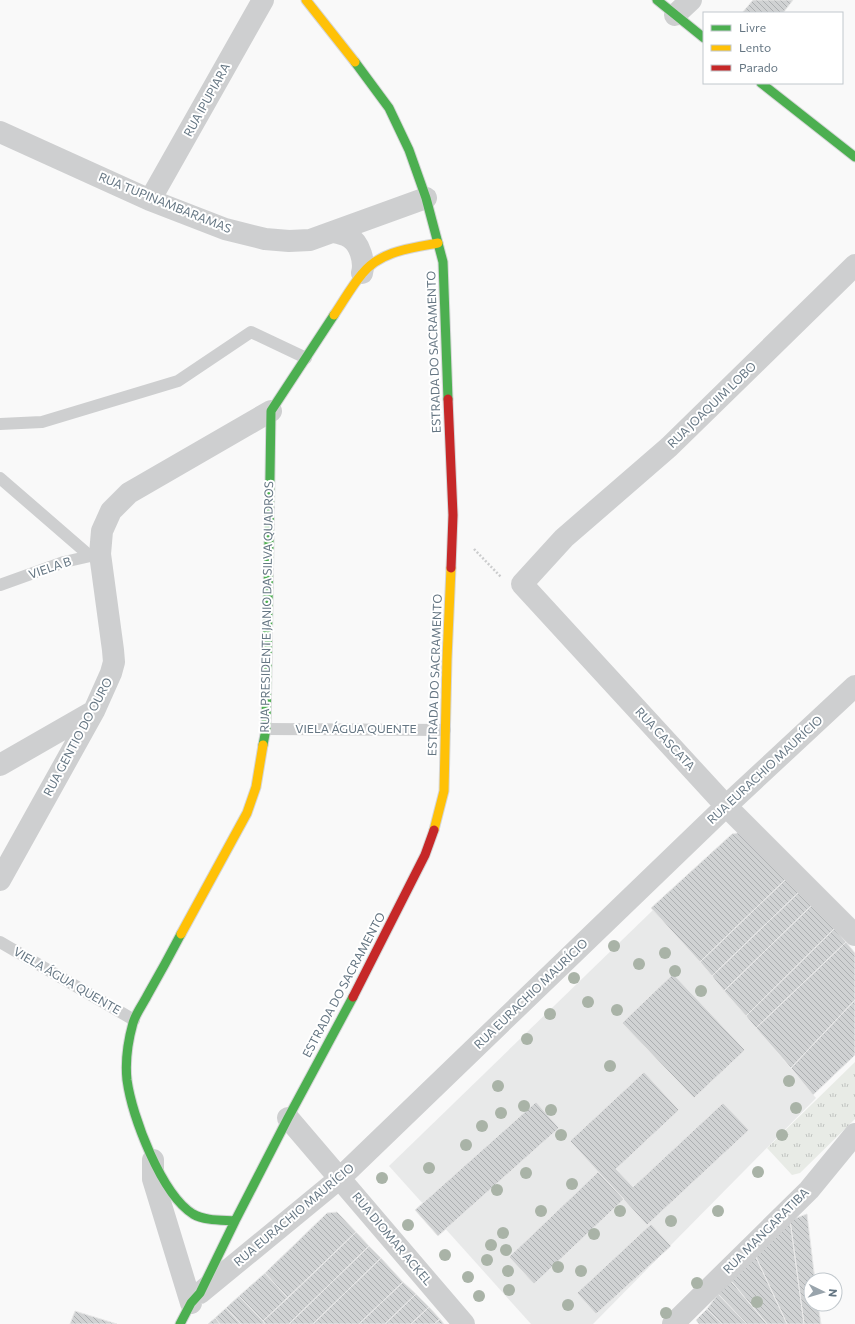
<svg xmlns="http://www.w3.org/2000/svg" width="855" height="1324" font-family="Commissioner,sans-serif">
  <defs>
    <pattern id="grass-tufts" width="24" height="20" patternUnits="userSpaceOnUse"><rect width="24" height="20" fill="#e8ebe6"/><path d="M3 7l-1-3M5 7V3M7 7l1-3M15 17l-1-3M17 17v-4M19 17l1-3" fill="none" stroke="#c0c3c0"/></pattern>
    <pattern id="building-back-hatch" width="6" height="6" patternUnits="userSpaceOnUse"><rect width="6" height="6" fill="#d0d2d3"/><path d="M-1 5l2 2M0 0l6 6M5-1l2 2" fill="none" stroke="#acafb1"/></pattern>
  </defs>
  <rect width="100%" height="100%" fill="#f9f9f9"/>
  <path fill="#e8e9e9" d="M653,910L700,962L816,1098L593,1324H531L389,1166Z"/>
  <path fill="url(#grass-tufts)" d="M855,1062V1119L800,1173L792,1175L767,1148Z"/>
  <path fill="url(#building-back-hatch)" stroke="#e8e8e8" d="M753,0H793L783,13H742Z
    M742,832L785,880L700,962L651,908L732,834Z
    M785,880L798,893L712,976L700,962Z
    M798,893L811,906L724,991L712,976Z
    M811,906L834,929L746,1016L724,991Z
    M834,929L846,942L756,1028L746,1016Z
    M846,942L855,953V1000L791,1068L756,1028Z
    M673,974L745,1050L694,1098L622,1023Z
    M855,1000V1055L813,1095L791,1068Z
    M644,1072L679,1110L616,1169L633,1187L723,1103L749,1130L647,1225L570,1141Z
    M536,1102L559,1128L438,1236L415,1210Z
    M598,1172L624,1199L534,1284L509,1257Z
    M337,1212L356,1232L288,1298L265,1273L327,1213Z
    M807,1214L815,1280H811V1304H818L821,1324H804L790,1220Z
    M790,1220L804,1324H787L755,1255Z
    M651,1224L671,1246L596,1314L577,1293Z
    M356,1232L369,1246L289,1324H265L263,1321Z
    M369,1246L381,1258L313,1324H289Z
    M755,1255L787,1324H767L731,1281Z
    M381,1258L403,1282L359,1324H313Z
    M265,1273L288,1298L263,1321L239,1296Z
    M731,1281L767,1324H747L718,1294Z
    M403,1282L416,1294L385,1324H359Z
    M416,1294L429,1307L411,1324H385Z
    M718,1294L747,1324H722L707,1309Z
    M239,1296L263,1321L265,1324H241L226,1308Z
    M429,1307L440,1319L434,1324H411Z
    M226,1308L241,1324H220L215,1318Z
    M707,1309L722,1324H699L696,1320Z
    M75,1311L117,1324H70Z
    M215,1318L220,1324H208Z
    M440,1319L444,1324H434Z"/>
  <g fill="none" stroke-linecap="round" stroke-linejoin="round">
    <g stroke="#d5d6d7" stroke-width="11">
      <path id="fast" d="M657,0L704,38
        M355,62L389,108L409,150L426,198L443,262L448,399
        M761,83L855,157
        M263,745L266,729L271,411L334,315
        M181,934C170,955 159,975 147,996C143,1004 136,1013 133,1023C128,1041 125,1061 127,1080C132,1116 161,1194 193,1214C205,1221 222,1220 235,1221
        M180,1324L191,1303L200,1293L235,1221L288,1118L353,997"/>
    </g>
    <g stroke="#d5d6d7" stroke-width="11">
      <path id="slow" d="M306,0L355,62
        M334,315C343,302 351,287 362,274C380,251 411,248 438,243
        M434,830L444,791L447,659L451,568
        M181,934L247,813L256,787L263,745"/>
    </g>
    <g stroke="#d5d6d7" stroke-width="11">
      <path id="jam" d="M448,399L453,515L451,568
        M353,997L425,855L434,830"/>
    </g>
    <path stroke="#cbcccd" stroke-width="2.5" stroke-dasharray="2 2" stroke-linecap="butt" d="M474,549L501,577"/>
    <path stroke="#cecfd0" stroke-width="12" d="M0,424L42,422L178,381L251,332L306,358
      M0,478L90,556
      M0,585L64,562L95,555
      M266,729L445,730
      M0,942L134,1020"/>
    <path stroke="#cecfd0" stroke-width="22" d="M675,15L691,0
      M0,132L150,200L225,229L265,239L289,241L310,240L426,198
      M150,200L263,0
      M333,232C338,233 344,234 349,237C360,243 365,262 362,273
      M855,265L669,447L564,538L522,584L726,806L855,935
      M0,765L94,711
      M0,880L94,711L111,673L114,662L113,650L100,554L102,531L111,511L129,493L271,411
      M288,1118L464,1324
      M153,1160V1179L191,1303
      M200,1293L340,1178L726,806L855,686
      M673,1324L809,1190L855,1134"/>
    <use href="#fast" stroke="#4caf50" stroke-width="9"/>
    <use href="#slow" stroke="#ffc107" stroke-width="9"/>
    <use href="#jam" stroke="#c62828" stroke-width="9"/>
  </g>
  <g fill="#a9b3a7">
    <circle cx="614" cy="946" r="6"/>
    <circle cx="665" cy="953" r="6"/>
    <circle cx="639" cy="964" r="6"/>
    <circle cx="675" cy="971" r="6"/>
    <circle cx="574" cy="978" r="6"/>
    <circle cx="701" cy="991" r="6"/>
    <circle cx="588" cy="1002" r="6"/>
    <circle cx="617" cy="1010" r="6"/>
    <circle cx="550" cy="1014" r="6"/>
    <circle cx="527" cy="1039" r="6"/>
    <circle cx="610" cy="1066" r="6"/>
    <circle cx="789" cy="1081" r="6"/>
    <circle cx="498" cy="1086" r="6"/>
    <circle cx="524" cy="1106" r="6"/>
    <circle cx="796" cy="1108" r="6"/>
    <circle cx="551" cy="1110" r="6"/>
    <circle cx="501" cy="1113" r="6"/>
    <circle cx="482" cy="1126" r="6"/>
    <circle cx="561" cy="1135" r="6"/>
    <circle cx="782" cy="1135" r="6"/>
    <circle cx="466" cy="1145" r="6"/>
    <circle cx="429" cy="1168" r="6"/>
    <circle cx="758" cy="1172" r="6"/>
    <circle cx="526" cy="1173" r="6"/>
    <circle cx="382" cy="1178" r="6"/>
    <circle cx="572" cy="1184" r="6"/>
    <circle cx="497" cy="1190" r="6"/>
    <circle cx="541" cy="1211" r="6"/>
    <circle cx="620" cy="1211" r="6"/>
    <circle cx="718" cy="1211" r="6"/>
    <circle cx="671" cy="1221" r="6"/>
    <circle cx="408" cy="1225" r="6"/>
    <circle cx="503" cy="1233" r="6"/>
    <circle cx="594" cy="1234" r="6"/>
    <circle cx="491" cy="1245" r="6"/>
    <circle cx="506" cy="1250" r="6"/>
    <circle cx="445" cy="1255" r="6"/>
    <circle cx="487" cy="1260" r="6"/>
    <circle cx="558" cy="1267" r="6"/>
    <circle cx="508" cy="1271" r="6"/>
    <circle cx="581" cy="1271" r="6"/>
    <circle cx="468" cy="1277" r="6"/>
    <circle cx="697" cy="1283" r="6"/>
    <circle cx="509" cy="1290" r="6"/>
    <circle cx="479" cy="1296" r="6"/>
    <circle cx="757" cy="1302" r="6"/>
    <circle cx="568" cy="1305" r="6"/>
    <circle cx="666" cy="1313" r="6"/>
  </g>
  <g text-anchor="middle" stroke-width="4" stroke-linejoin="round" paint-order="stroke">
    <g font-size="12" fill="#657683" stroke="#fff">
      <text transform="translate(207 100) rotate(-61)" y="4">RUA IPUPIARA</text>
      <text transform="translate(165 203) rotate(22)" y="4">RUA TUPINAMBARAMAS</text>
      <text transform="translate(434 352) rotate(-92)" y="4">ESTRADA DO SACRAMENTO</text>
      <text transform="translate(712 405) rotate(-44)" y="4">RUA JOAQUIM LOBO</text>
      <text transform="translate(50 568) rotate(-19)" y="4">VIELA B</text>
      <text transform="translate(267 607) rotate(-89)" y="4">RUA PRESIDENTE JANIO DA SILVA QUADROS</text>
      <text transform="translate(435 675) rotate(-88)" y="4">ESTRADA DO SACRAMENTO</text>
      <text x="356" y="733">VIELA ÁGUA QUENTE</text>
      <text transform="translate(78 737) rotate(-62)" y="4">RUA GENTIO DO OURO</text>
      <text transform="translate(665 739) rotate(47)" y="4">RUA CASCATA</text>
      <text transform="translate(765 770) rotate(-43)" y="4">RUA EURACHIO MAURÍCIO</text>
      <text transform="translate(67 981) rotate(30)" y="4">VIELA ÁGUA QUENTE</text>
      <text transform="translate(344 985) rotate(-62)" y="4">ESTRADA DO SACRAMENTO</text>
      <text transform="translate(531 994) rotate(-44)" y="4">RUA EURACHIO MAURÍCIO</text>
      <text transform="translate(294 1215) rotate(-40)" y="4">RUA EURACHIO MAURÍCIO</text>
      <text transform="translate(766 1231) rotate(-45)" y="4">RUA MANGARATIBA</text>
      <text transform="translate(392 1239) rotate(50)" y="4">RUA DIOMAR ACKEL</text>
    </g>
  </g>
  <rect x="703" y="12" width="140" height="72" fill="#ffffff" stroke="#c1c8cd"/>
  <rect x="711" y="25" width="20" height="6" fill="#4caf50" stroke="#c1c8cd"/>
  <text x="739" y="32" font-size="12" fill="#657683">Livre</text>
  <rect x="711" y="45" width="20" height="6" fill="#ffc107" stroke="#c1c8cd"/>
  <text x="739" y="52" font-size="12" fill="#657683">Lento</text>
  <rect x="711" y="65" width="20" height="6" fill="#c62828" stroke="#c1c8cd"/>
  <text x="739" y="72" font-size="12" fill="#657683">Parado</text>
  <g transform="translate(823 1292) rotate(95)"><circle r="19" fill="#ffffff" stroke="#c1c8cd"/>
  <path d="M0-3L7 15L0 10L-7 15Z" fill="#99a4ac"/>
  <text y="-6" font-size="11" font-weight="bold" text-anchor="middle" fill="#657683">N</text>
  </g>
</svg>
